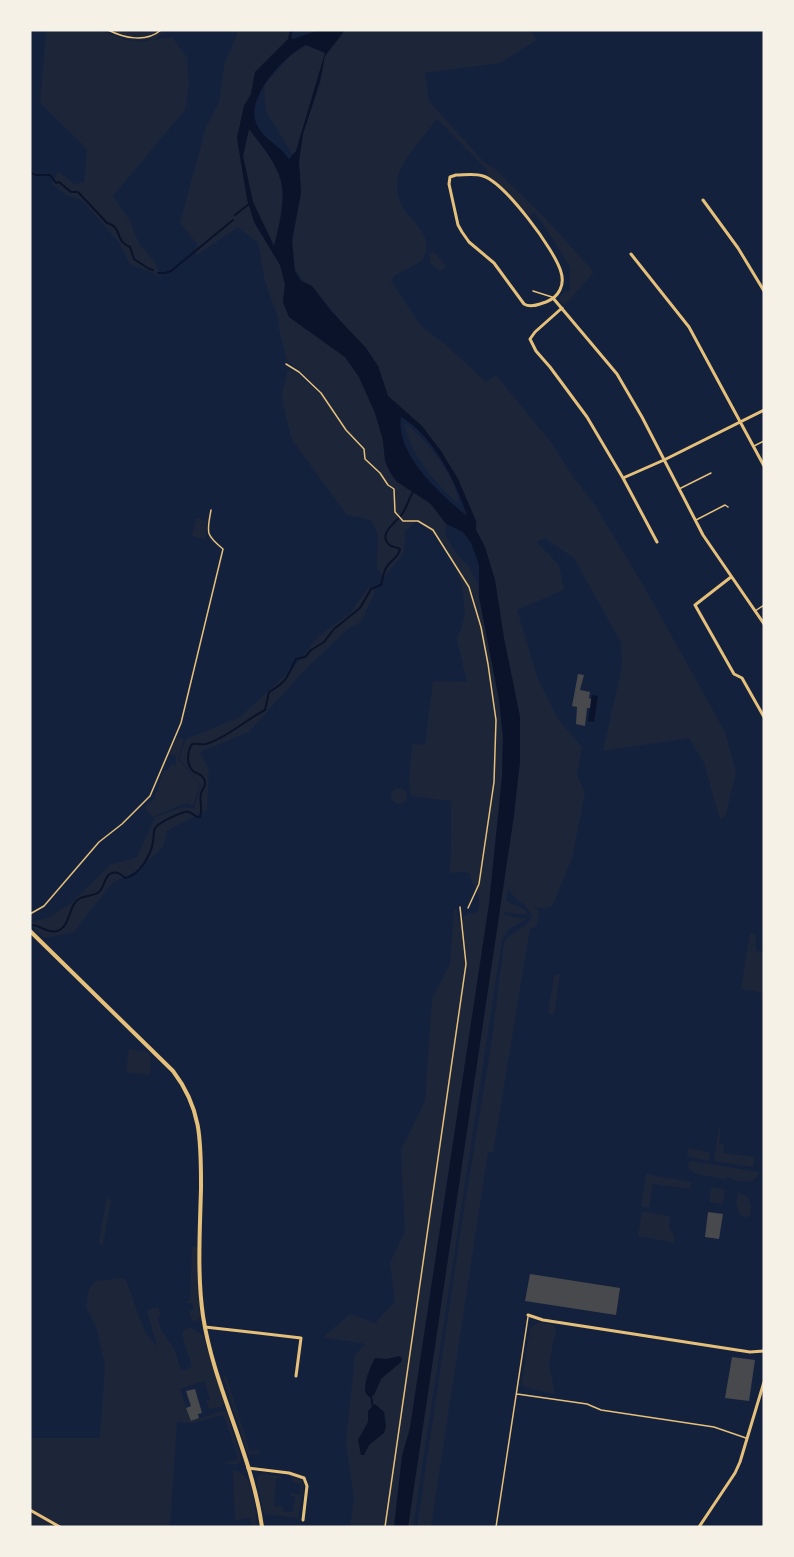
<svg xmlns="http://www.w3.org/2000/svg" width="794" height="1557" font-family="'IBM Plex Sans',sans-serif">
  <rect width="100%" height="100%" fill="#14213d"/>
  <path fill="#1d2539" d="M46,30C63,30 84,27 99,31C122,36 129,47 154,39L135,41L114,35L113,30H167L155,39L172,37L187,57L189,84L185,110L113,196L130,221L139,244L155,262L160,276L130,264L120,244L82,200L66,195L52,184L58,171L74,184L84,182L87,149L40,103Z
    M236,30H290L288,39L255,72L251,94L244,106L237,138L247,199L254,222L280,265L285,284L283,302L289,317L345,357L359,377L375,413L383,440L385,461L396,481L431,504L446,524L445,536L457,554L468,565L478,585L499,700L503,737L502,777L489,904L410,1428L402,1456L394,1527H350L354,1499L346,1442L355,1354L366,1344L323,1337L350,1314L375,1323L395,1301L390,1263L405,1231L401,1150L425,1101L432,998L450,964L454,909L457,910L459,922L462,921L463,917L467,914L478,912C482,888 473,893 470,874L464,872L452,873L449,872C453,848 450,825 451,801L411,796L409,780L412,744L425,745L433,681L467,682L457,640L465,615L462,584L445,545L418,520L405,531L404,553L383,578L377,568L378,534L371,520L347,515L292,440L283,404L282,394L288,370L296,372L319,393L321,391L299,370L287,361L278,325L280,324L265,281L258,243L238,227L197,255L195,252L198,245L180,223L206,127L219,102L225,61L237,36Z
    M345,30H530L537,40L500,63L425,73L429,101L485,163L494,168L544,217L594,272L565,305L560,301V296L565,291H570V267L542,222L534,213L530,216L487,175V170L437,119C427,132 403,160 399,173C386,221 442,222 422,261L394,276L391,281L422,327L445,344L486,382L496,375L553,445L574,478L593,502L645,588L725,732L736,772L726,814L720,820L704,763L689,738L603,751L622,666L621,643L574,558L544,538L537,542L559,565L564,590L517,610L538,679L558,719L582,747L577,775L585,793L572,858L553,905L545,909L534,907L539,911L537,926L530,929L493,1153L488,1152L431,1527H417L463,1215L491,1046L504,943C511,929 528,930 532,916C528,905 514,900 508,889L506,901L524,909L528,915L504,912V915L527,919L509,929L502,940L413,1527H408L514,815L520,761V717L504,639L495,580L485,547L477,534L476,521L458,479L422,426L388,396L378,366L312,286C278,270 298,222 301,194C302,183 298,172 299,161C299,152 301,142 303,134C309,108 320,85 324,58L296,151L293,155L266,112L264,85L291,55L306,45L325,53V56Z
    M249,129C257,140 267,151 274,163C289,189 279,220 275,247L253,203L243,156Z
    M433,251L446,266L444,269L440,271L430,263V255Z
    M404,424H406C425,437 459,480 458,504C434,481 412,457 404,424Z
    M196,518L208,521L205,539L192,536Z
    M373,586L375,592L361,622L349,628L300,675L249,732L200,752L209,771L207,810L167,831L163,847L137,871L112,883L74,932L45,938L37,932L30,923L50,917L70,904L110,865L137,857L155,817L184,807L194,809L201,785L179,759L186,739L240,717L290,671L319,636L350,613L367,589Z
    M177,737L184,739L178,759L200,785L193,806L186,803L153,817L144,807L154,800L163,771L168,770L171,765H176V755L169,754Z
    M391 796a8 8 0 1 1 16 0a8 8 0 1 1-16 0Z
    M750,933L755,934L756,951L764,952V993L741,989Z
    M560,974L554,1014L548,1013L554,977L556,975Z
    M129,1049L148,1052L151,1059L150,1075L126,1072Z
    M719,1128H721L719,1143L724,1145L723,1153L755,1157L753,1167L714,1161Z
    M688,1148L710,1152L709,1161L689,1157L687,1155Z
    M691,1161L759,1172C755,1185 743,1182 732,1180V1178L726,1177V1179L700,1175L689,1170L688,1164Z
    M646,1174L691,1182L690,1189L653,1184L649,1208L641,1207Z
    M711,1187L725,1189L723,1204L709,1202Z
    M738,1192L748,1197L751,1207L750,1215L748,1218L740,1215L736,1203Z
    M108,1197L111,1200L103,1245L99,1243L106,1201Z
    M642,1211L670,1216L669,1228L674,1235V1243L638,1236Z
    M192,1247H197V1273L200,1317L196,1322L192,1320L189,1311L194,1309L192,1303H187L186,1302L190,1300Z
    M120,1278L126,1280L144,1330L157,1347L147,1310L158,1307L161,1315L158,1316C158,1330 167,1337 173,1347C177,1354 179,1364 181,1371L192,1367L182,1335L183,1331L190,1327L203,1335L224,1403L221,1407L210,1409L206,1401L210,1399L204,1381L180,1389L191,1421L223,1411L227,1413L241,1460L237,1464H225V1462L236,1461L238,1457L224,1415L192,1423L177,1422L170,1527H30V1438H100L105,1365L96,1327L86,1307L89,1288L96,1281Z
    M539,1322L554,1325L556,1330L549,1364L555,1394L523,1387L522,1381L530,1328Z
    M223,1376H226L250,1451L259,1450L261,1458L259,1453L248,1455Z
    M233,1470C257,1474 253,1511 258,1527H252L250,1518L235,1520Z
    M262,1473L282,1477V1479L276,1478L274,1506L283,1507V1512H293L295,1497L291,1496V1493L300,1495L301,1484L293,1483L292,1477L302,1480L303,1489L298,1520L297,1518L264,1514L256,1478Z"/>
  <path fill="#0b132b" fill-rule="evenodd" d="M290,30H293L291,38L293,39L319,30H345L325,56L320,82L303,134L299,162L301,192L292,240L295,271L301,281L312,286L331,311L366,348L378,366L388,396L422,426L441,451L458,479L476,521V530L485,547L495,580L504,638L520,717V761L514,815L408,1527H394L402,1456L410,1428L489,904L502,777L503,737L499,700L479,597V565L471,543L463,532L446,524L431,504L396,481L390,472L385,461L383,440L375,413L359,377L345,357L289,317L283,302L285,284L280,265L254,222L247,199L237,138L244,106L251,94L255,72L288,39ZM306,45L325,53L296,151L289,159C280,145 265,141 257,125C244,98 284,56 306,45ZM249,129C261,145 276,162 281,181C286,200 279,227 274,246L253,202L243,156ZM401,417C432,434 457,483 467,516C441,495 395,454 401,417Z
    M592,695L598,696L594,722L588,721Z
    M399,1356L402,1358L401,1362L381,1379L374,1395L369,1397L365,1392C365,1380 369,1369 375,1358L387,1359Z
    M375,1404L384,1412L386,1426L384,1433L369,1445L364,1455H361L358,1440L368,1422V1411Z"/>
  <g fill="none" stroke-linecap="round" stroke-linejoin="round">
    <path stroke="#0b132b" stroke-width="2" d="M30,172L35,175H50L56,183L59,182L71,192H78L107,223C123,227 114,241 130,247L134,259L149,269L153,270
      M235,215L249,204
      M158,273H165L171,271L233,220
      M30,925C40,924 47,934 57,931C68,928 69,912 74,904C80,894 91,898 99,892C105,887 104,875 112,873C118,871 121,875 125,878C139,876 151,855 153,842C154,837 153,832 155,828C158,823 184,810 189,812C192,813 194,815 197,817H200C203,809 199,801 201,793C203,788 207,785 204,779C202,774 197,774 193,771C186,764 187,752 192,744C197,743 201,745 206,744C225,739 247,719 265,710L269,692C288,681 287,677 296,659L305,657L311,650L324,642L334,629L360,608L371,589L381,585C383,578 383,571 388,565C393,559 398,558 400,549C397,547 393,547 391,546C375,535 398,521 402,514C407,507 409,498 413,492
      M371,1396L373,1408"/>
  </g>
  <path fill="#48494c" d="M578,674L584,675L580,690L590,692L589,698L591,699L590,708H587L585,726L576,724L577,707L572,706Z
    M708,1212L723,1214L719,1239L705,1237Z
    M530,1274L620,1288L616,1315L525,1301Z
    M732,1357L755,1360L749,1401L725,1398Z
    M195,1389L202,1413L198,1414L199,1418L191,1421L186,1408L191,1406L186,1391Z"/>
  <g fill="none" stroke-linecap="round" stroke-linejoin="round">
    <path stroke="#e5c07b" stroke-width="1.5" d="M108,30C124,38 146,43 161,30
      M286,364L299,372L321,393L346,430L364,449L365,459L380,473L388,485L394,489L395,512L403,521H418L433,530L469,587L481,627L488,664L496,720L494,782L479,884L468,908
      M30,914L44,906L99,842L122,824L150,796L181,723L223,549C205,534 207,533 211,510
      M385,1527L466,964L460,907"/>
    <path stroke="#e5c07b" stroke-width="1.5" d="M533,291L552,297
      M754,446L764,441
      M679,489L711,473
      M696,520L725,505L728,507
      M755,611L764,605
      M517,1394L587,1404L601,1410L714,1427L746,1438
      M496,1527L528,1317"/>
    <path stroke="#e5c07b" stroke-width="3" d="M456,175C464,175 475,173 483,176C505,183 555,250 561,272C565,285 559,297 546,302C539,304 531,308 524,304L494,263L469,242L462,232L458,225L449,184L450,177Z
      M703,200L738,248L764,291
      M631,254L689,327L764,466
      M553,298L617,374L642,417L703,535L764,624
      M562,308L535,332L530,339L536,351L550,367L587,417L623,478L657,542
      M623,478L664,460L764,410
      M731,577L695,605L734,674L742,678L764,717
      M528,1315L543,1320L750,1352L764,1351
      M205,1327L301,1338L296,1376
      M248,1468L289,1473L304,1478L307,1486L303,1520
      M30,1510L60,1527
      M699,1527L735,1473L740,1462L764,1382"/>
    <path stroke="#e5c07b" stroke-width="4" d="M30,931L173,1071C202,1109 201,1142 201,1188C200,1230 197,1274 203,1316C214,1388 252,1454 262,1527"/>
  </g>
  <rect width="794" height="1557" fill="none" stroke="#f6f1e7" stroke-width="63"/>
</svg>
